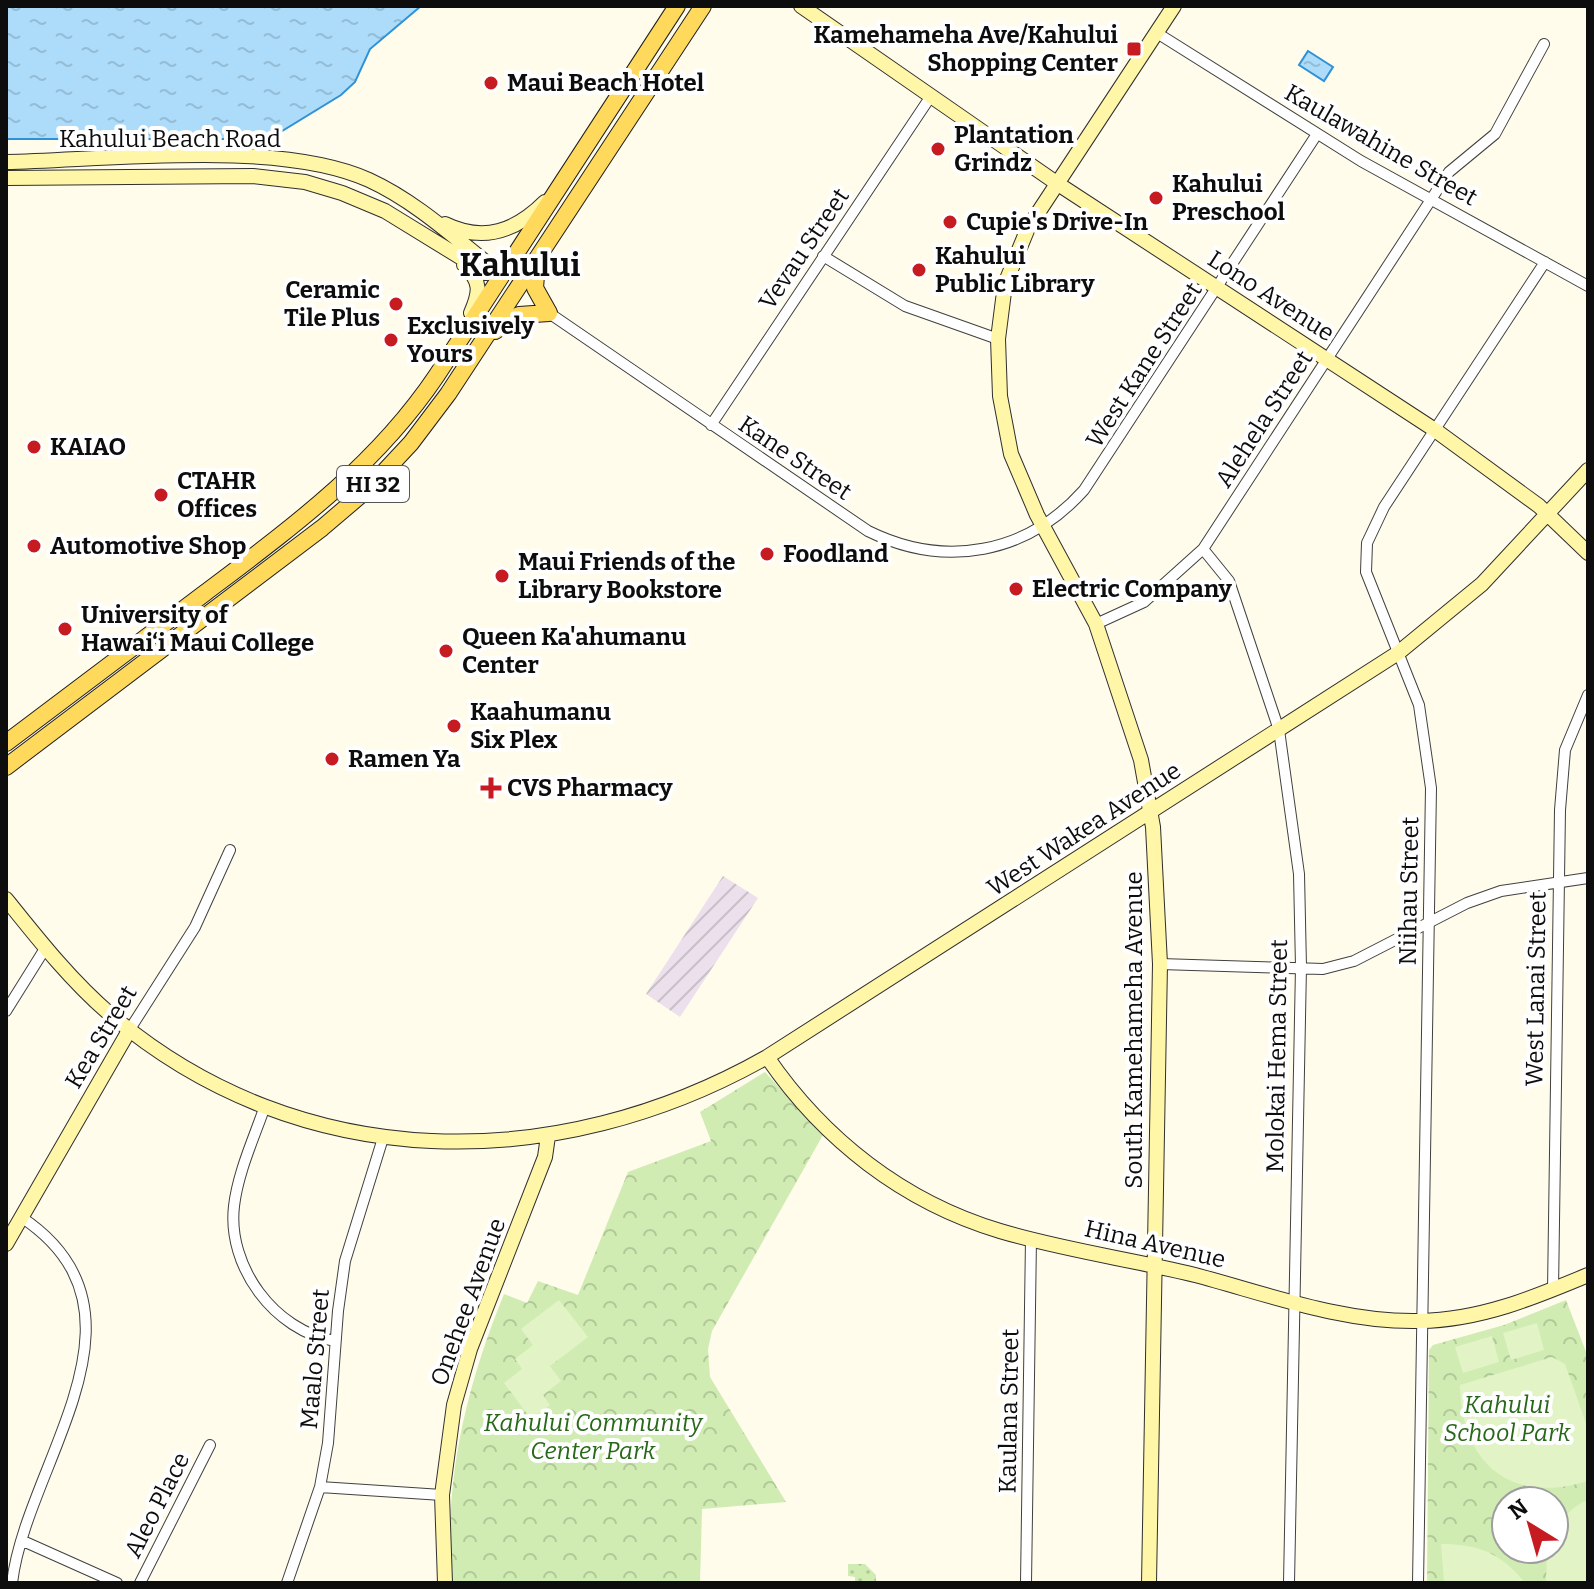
<svg xmlns="http://www.w3.org/2000/svg" width="1594" height="1589" font-family="Bitter,serif">
  <defs>
    <pattern id="industrial-furrows" width="10" height="10" patternUnits="userSpaceOnUse" patternTransform="scale(2)"><rect width="10" height="10" fill="#ebe0ec"/><path d="M-1 1l2-2M0 10L10 0M9 11l2-2" fill="none" stroke="#c8bfc9"/></pattern>
    <pattern id="park-crowns" width="20" height="18" patternUnits="userSpaceOnUse" patternTransform="scale(2)"><rect width="20" height="18" fill="#d0ecb3"/><path d="M2 6a3 3 0 1 1 6 0M12 15a3 3 0 1 1 6 0" fill="none" stroke="#b1c999"/></pattern>
    <pattern id="garden-dots" width="8" height="8" patternUnits="userSpaceOnUse" patternTransform="scale(2)"><rect width="8" height="8" fill="#d0ecb3"/><path d="M2 2h.1M6 6h.1" fill="none" stroke="#b1c999" stroke-width="1.8" stroke-linecap="round"/></pattern>
    <pattern id="water-ripples" width="26" height="14" patternUnits="userSpaceOnUse" patternTransform="scale(2)"><rect width="26" height="14" fill="#addcfa"/><path d="M2 4q2-2 4 0t4 0M15 11q2-2 4 0t4 0" fill="none" stroke="#94bcd5"/></pattern>
  </defs>
  <rect width="100%" height="100%" fill="#fffcec"/>
  <path fill="url(#industrial-furrows)" d="M723,876L758,898L680,1017L646,994Z"/>
  <path fill="url(#park-crowns)" fill-rule="evenodd" d="M765,1072L823,1135L712,1331L708,1349L710,1377L786,1502L702,1509L700,1583H452C443,1482 466,1387 504,1294L527,1303L538,1281L578,1295L628,1172L711,1141L700,1112Z
    M1566,1300L1588,1357V1583H1427L1429,1350L1433,1345L1504,1325ZM1506,1501H1554V1549H1506Z"/>
  <path fill="url(#garden-dots)" d="M848,1564H865L876,1575V1583H855V1577L848,1576Z"/>
  <path fill="#e2f3c6" d="M559,1300L588,1337L550,1366L561,1381L543,1395L550,1405L531,1419L504,1383L522,1369L515,1359L533,1345L521,1329Z
    M1537,1323L1544,1350L1511,1360L1503,1333Z
    M1492,1336L1499,1362L1463,1373L1455,1347Z
    M1552,1357L1565,1364L1588,1429V1481C1511,1505 1461,1464 1460,1385Z
    M1588,1499V1583H1546L1547,1549H1554C1554,1524 1566,1511 1588,1499Z
    M1441,1544C1479,1544 1501,1553 1525,1583H1444Z"/>
  <path fill="url(#water-ripples)" stroke="#2f91d6" stroke-width="2" d="M6,6H421L370,49L355,82L341,95L269,139H6Z
    M1308,51L1333,67L1324,81L1299,65Z"/>
  <g fill="none" stroke-linecap="round" stroke-linejoin="round">
    <g stroke="#404040" stroke-width="12">
      <path id="street" d="M1157,33L1361,161L1588,286
        M823,256L905,306L998,339
        M549,313L868,531C945,569 1027,554 1084,490L1317,134
        M711,425L931,96
        M1203,549L1229,581L1279,730L1299,874L1301,967L1289,1583
        M1096,624L1144,602L1203,549L1449,172L1495,134L1544,44
        M1160,964L1323,969L1354,961L1467,903L1501,891L1588,878
        M6,1011L46,947
        M130,1029L195,927L230,850
        M265,1106C254,1138 238,1172 234,1206C227,1266 274,1331 335,1341
        M1553,1290L1560,810L1565,750L1588,695
        M320,1487L442,1495
        M23,1541L117,1583
        M12,1583C26,1463 165,1312 21,1217
        M140,1583L210,1445
        M287,1583L320,1487L328,1443L338,1311L345,1261L383,1138
        M1026,1583L1031,1239
        M1418,1583L1431,788L1419,705L1366,572L1367,543L1384,507L1545,262"/>
    </g>
    <g stroke="#2f2f2f" stroke-width="16">
      <path id="secondary" d="M801,6L1055,182L1435,430L1539,506L1588,553
        M6,162C107,160 279,139 369,180C417,202 457,240 498,272L499,277
        M6,178L253,176L305,182L342,193L385,211L486,273
        M445,224C484,243 516,231 545,202
        M464,265C482,282 480,292 471,313
        M6,899C38,939 72,982 111,1015C301,1176 557,1176 767,1057L1398,653L1482,584L1588,470
        M767,1057C823,1139 903,1202 1000,1231C1063,1250 1130,1259 1195,1275C1267,1294 1344,1323 1420,1321C1480,1320 1533,1298 1588,1275
        M6,1244L130,1029
        M445,1583L442,1495L454,1405L470,1349L545,1157L548,1136
        M1149,1583L1160,964L1153,827L1141,760L1096,624L1037,515L1011,454L1000,396L998,339L1005,284L1028,228L1174,6"/>
    </g>
    <g stroke="#1e1e1e" stroke-width="18">
      <path id="primary" d="M537,263L535,288L549,313
        M495,331L519,315L549,313
        M6,743C72,693 138,643 205,593C291,528 376,466 437,375L677,6
        M6,767L322,528L369,488L411,443L448,394L703,6"/>
    </g>
    <use href="#street" stroke="#fff" stroke-width="10"/>
    <use href="#secondary" stroke="#fff6a7" stroke-width="14"/>
    <use href="#primary" stroke="#ffd95c" stroke-width="16"/>
  </g>
  <g fill="#c61b21" stroke="#fff" stroke-width="3">
    <rect x="1126" y="41" width="16" height="16" rx="4"/>
    <circle cx="491" cy="83" r="8"/>
    <circle cx="938" cy="149" r="8"/>
    <circle cx="1156" cy="198" r="8"/>
    <circle cx="950" cy="222" r="8"/>
    <circle cx="919" cy="270" r="8"/>
    <circle cx="396" cy="304" r="8"/>
    <circle cx="391" cy="340" r="8"/>
    <circle cx="34" cy="447" r="8"/>
    <circle cx="161" cy="495" r="8"/>
    <circle cx="34" cy="546" r="8"/>
    <circle cx="767" cy="554" r="8"/>
    <circle cx="502" cy="576" r="8"/>
    <circle cx="1016" cy="589" r="8"/>
    <circle cx="65" cy="629" r="8"/>
    <circle cx="446" cy="651" r="8"/>
    <circle cx="454" cy="726" r="8"/>
    <circle cx="332" cy="759" r="8"/>
    <path d="M487 776h8v8h8v8h-8v8h-8v-8h-8v-8h8z"/>
  </g>
  <g text-anchor="middle" stroke-width="8" stroke-linejoin="round" paint-order="stroke">
    <rect fill="#fff" stroke="#565656" stroke-width="2" x="337" y="466" width="72" height="36" rx="6"/>
    <g font-size="22" font-weight="bold" fill="#0d0d0d">
      <text x="373" y="492">HI 32</text>
    </g>
    <g font-size="24" font-weight="bold" fill="#0d0d0d" stroke="#fff" text-anchor="start">
      <text x="1118" y="43" text-anchor="end">Kamehameha Ave/Kahului<tspan x="1118" dy="28">Shopping Center</tspan></text>
      <text x="507" y="91">Maui Beach Hotel</text>
      <text x="954" y="143">Plantation<tspan x="954" dy="28">Grindz</tspan></text>
      <text x="1172" y="192">Kahului<tspan x="1172" dy="28">Preschool</tspan></text>
      <text x="966" y="230">Cupie's Drive-In</text>
      <text x="935" y="264">Kahului<tspan x="935" dy="28">Public Library</tspan></text>
      <text x="380" y="298" text-anchor="end">Ceramic<tspan x="380" dy="28">Tile Plus</tspan></text>
      <text x="407" y="334">Exclusively<tspan x="407" dy="28">Yours</tspan></text>
      <text x="50" y="455">KAIAO</text>
      <text x="177" y="489">CTAHR<tspan x="177" dy="28">Offices</tspan></text>
      <text x="50" y="554">Automotive Shop</text>
      <text x="783" y="562">Foodland</text>
      <text x="518" y="570">Maui Friends of the<tspan x="518" dy="28">Library Bookstore</tspan></text>
      <text x="1032" y="597">Electric Company</text>
      <text x="81" y="623">University of<tspan x="81" dy="28">Hawai‘i Maui College</tspan></text>
      <text x="462" y="645">Queen Ka'ahumanu<tspan x="462" dy="28">Center</tspan></text>
      <text x="470" y="720">Kaahumanu<tspan x="470" dy="28">Six Plex</tspan></text>
      <text x="348" y="767">Ramen Ya</text>
      <text x="507" y="796">CVS Pharmacy</text>
    </g>
    <g font-size="24" fill="#0d0d0d" stroke="#fff">
      <text x="170" y="147">Kahului Beach Road</text>
      <text transform="translate(1381 145) rotate(30)" y="8">Kaulawahine Street</text>
      <text transform="translate(804 249) rotate(-56)" y="8">Vevau Street</text>
      <text transform="translate(1271 296) rotate(33)" y="8">Lono Avenue</text>
      <text transform="translate(1144 365) rotate(-57)" y="8">West Kane Street</text>
      <text transform="translate(1264 419) rotate(-57)" y="8">Alehela Street</text>
      <text transform="translate(795 458) rotate(34)" y="8">Kane Street</text>
      <text transform="translate(1084 829) rotate(-33)" y="8">West Wakea Avenue</text>
      <text transform="translate(1409 891) rotate(-89)" y="8">Niihau Street</text>
      <text transform="translate(1536 989) rotate(-89)" y="8">West Lanai Street</text>
      <text transform="translate(1134 1030) rotate(-90)" y="8">South Kamehameha Avenue</text>
      <text transform="translate(101 1037) rotate(-59)" y="8">Kea Street</text>
      <text transform="translate(1277 1056) rotate(-89)" y="8">Molokai Hema Street</text>
      <text transform="translate(1155 1244) rotate(13)" y="8">Hina Avenue</text>
      <text transform="translate(468 1302) rotate(-70)" y="8">Onehee Avenue</text>
      <text transform="translate(315 1359) rotate(-85)" y="8">Maalo Street</text>
      <text transform="translate(1009 1411) rotate(-89)" y="8">Kaulana Street</text>
      <text transform="translate(157 1505) rotate(-63)" y="8">Aleo Place</text>
    </g>
    <g font-size="24" font-style="italic" fill="#286819" stroke="#fff">
      <text x="1507" y="1413">Kahului<tspan x="1507" dy="28">School Park</tspan></text>
      <text x="593" y="1431">Kahului Community<tspan x="593" dy="28">Center Park</tspan></text>
    </g>
    <g font-size="32" font-weight="bold" fill="#0d0d0d" stroke="#fff">
      <text x="520" y="276">Kahului</text>
    </g>
  </g>
  <rect width="1594" height="1589" fill="none" stroke="#0d0d0d" stroke-width="16"/>
  <g transform="translate(1530 1525) rotate(323)"><circle r="38" fill="#ffffff" stroke="#9e9e9e" stroke-width="2"/>
  <path d="M0-6L14 30L0 20L-14 30Z" fill="#c61b21"/>
  <text y="-12" font-size="22" font-weight="bold" text-anchor="middle" fill="#0d0d0d">N</text>
  </g>
</svg>
